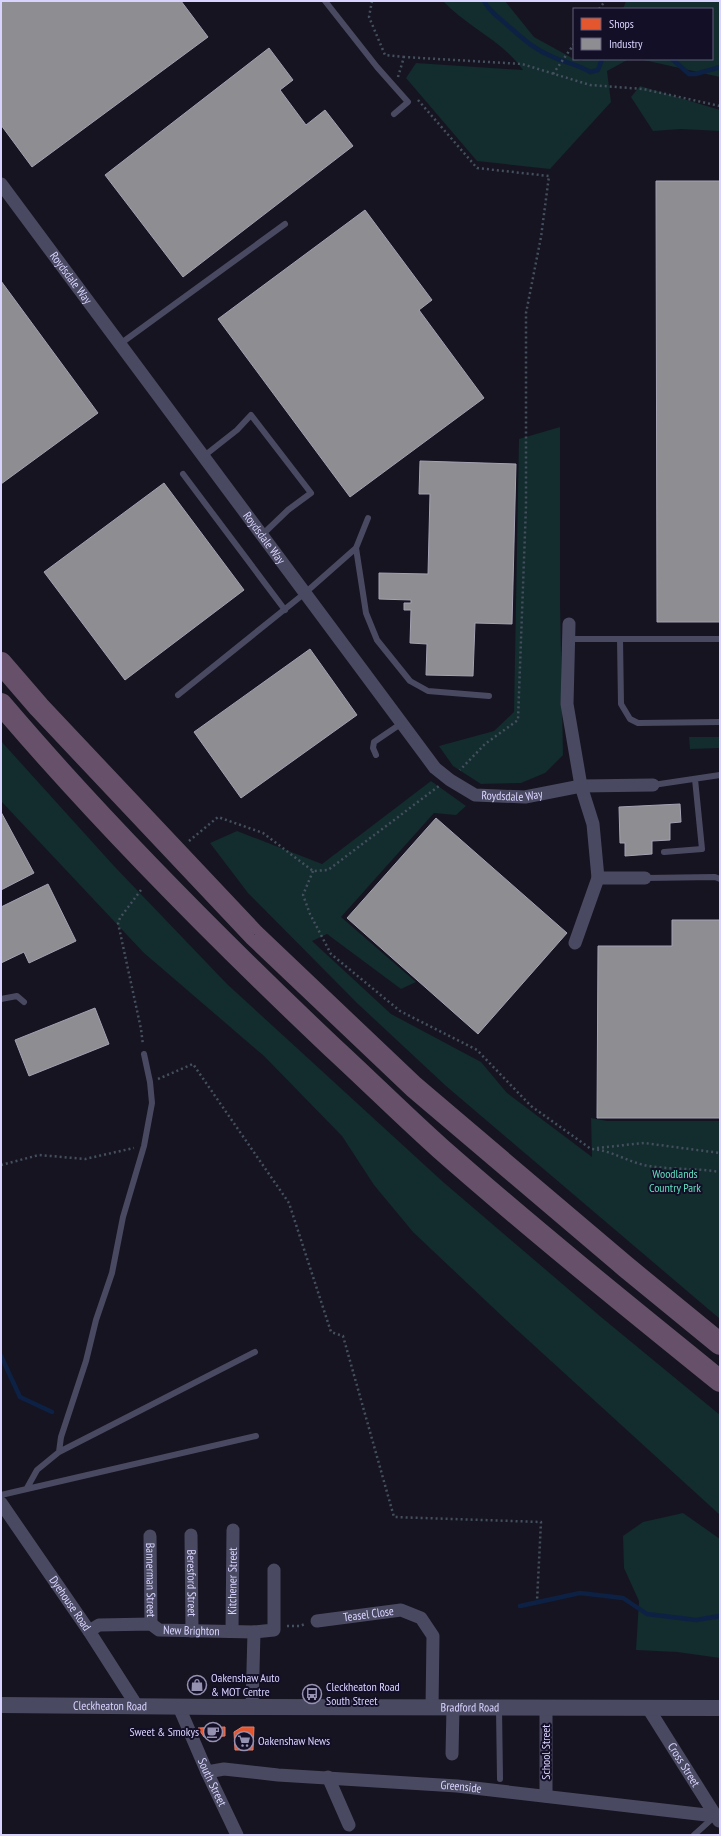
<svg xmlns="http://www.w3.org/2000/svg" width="721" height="1836" font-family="'PT Sans Narrow',sans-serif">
  <rect width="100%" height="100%" fill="#161421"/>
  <path fill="#132c2d" d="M443,1H505L534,37L574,59L581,61L584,59H629L607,71L611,102L550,169L477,161L406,78L416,63L523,70C503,41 467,27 443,1Z
    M626,1H720V77L639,59H712V9H623Z
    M640,86L720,110V131L681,129L653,131L631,97Z
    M560,427V602L563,755L545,773L521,783L481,784L453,766L439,746L494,731L514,712L519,439Z
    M689,737H720V748L690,749Z
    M1,741L114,866L227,984L442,1181L601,1317L720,1415V1515L504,1318L413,1232L374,1185L342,1136L264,1056L144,953L1,801Z
    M431,781L466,806L456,815L434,813L341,917L416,982L401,989L327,934L312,941L391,1014L481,1062L507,1093L592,1157L591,1118L607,1121H720V1319L446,1086L357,1003L248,893L210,843L237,831L322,864Z
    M683,1513L720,1539V1658L677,1652L636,1650L639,1601L624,1568L623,1536L643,1522Z"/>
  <path fill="#e4572e" stroke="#e17c6d" d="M225,1727V1736L204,1737L198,1728Z
    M242,1727H254L253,1750H235L234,1732Z"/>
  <path fill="#8d8d92" stroke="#a4a2b3" d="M1,1H181L208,37L32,167L1,125Z
    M269,48L293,80L280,90L306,125L325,110L353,146L183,277L105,175Z
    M656,181H720V622H657Z
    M365,210L432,300L419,310L484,398L350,497L218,319Z
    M1,281L98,413L1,484Z
    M420,461L516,464L512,624L475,623L473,676L426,675L427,644L410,643L411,610H404V603H411V600L379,599V573L428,574L430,494H419Z
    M164,483L244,590L125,680L44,572Z
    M310,649L357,715L241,798L194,732Z
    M680,804L681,822L670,823V840L652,841V854L625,856V843H620L619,807Z
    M1,812L34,873L1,890Z
    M436,818L567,933L478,1034L347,918Z
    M48,884L76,941L29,963L24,952L1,963V907Z
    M672,920H720V1118H597L598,946H672Z
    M95,1008L109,1044L29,1076L15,1040Z"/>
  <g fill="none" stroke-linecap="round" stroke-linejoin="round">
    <path stroke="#0d2144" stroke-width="4.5" d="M484,1C489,11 497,16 505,23C521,37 533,49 553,57C566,63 577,64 590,72L598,70L602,59
      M672,59L689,74H696L720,67
      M1,1356L20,1397L52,1412
      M520,1606L580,1593L623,1598L647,1614L696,1620L720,1616"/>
    <path stroke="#44505f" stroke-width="2.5" stroke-dasharray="2 3" stroke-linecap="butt" d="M372,1L369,17L385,55L404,57
      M599,9L605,1
      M553,74L574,44
      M398,77L404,57L522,64L590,85L643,89L720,106
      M418,100L477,168L549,176L541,237L526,313V506L518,720L485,744L460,770
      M189,841L218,817L263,833L313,871L328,870L439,786
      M313,871L303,895L310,914L331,954L400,1011L477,1050L531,1106L591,1149C612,1150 629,1163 649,1166C673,1170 697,1168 720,1172
      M141,890L120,918L118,923L141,1029L143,1045
      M158,1079L193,1064L289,1203L331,1332L343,1336L394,1517L541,1522L537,1601
      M597,1148L644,1143L720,1153
      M1,1165L39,1155L85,1159L134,1148
      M287,1626H300L305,1624"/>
    <path stroke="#4a4962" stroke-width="6" d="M325,1L377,67L408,102L394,114
      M120,344L285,224
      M204,456L237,430L251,415L311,493L288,510L262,535
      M183,474L285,610
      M356,548L366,613L377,640L410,681L428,691L489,696
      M569,639H720
      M620,639L621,704L630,719L638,723L720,722
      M178,695L305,593L356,548L368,518
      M376,755L373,748L374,742L402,723
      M653,785L720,775
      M664,852L702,849L695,779
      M645,878L715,877L720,879
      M1,999L17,996L24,1002
      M59,1452L61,1437L86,1361L96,1320L112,1273L123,1217L144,1146L152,1103L150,1082L144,1054
      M27,1488L37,1470L59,1452L255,1352
      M1,1495L256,1436
      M499,1708L500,1779
      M694,1835L714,1817"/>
    <g stroke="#4a4962" stroke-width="13">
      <path id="s1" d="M1,184L435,768L450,780L475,795L525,797L581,786L653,785"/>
      <path d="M569,624L567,704L581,786L593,824L598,878L575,943"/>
      <path d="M598,878H645"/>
      <path id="s2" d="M1,1503L89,1631L137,1706"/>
      <path id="s3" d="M191,1535L192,1631"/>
      <path id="s4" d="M150,1536L151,1624"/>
      <path id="s5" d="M317,1621L401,1610L421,1618L433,1636L432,1708"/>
      <path id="s6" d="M89,1631L99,1625L151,1624L159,1630L254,1632L274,1630V1570"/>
      <path id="s7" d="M232,1631L233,1530"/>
      <path id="s8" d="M179,1707L207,1772L237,1835"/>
      <path d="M252,1707L254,1632"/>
      <path d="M546,1708V1796"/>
      <path id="s9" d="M648,1708L719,1821"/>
      <path d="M452,1754L453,1708"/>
      <path id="s10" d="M207,1772L224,1769L278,1775L457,1786L715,1816"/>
      <path d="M328,1777L349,1825"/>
    </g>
    <path stroke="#4a4962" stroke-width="16" id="s11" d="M1,1705L219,1707L720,1708"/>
    <path stroke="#67516a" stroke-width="22" d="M1,663L39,707L254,935L414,1087L626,1267L720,1344
      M1,704C104,825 217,938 332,1047C369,1081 404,1116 441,1149C532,1229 626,1305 720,1381"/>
  </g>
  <defs>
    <g id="shop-ring" transform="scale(1)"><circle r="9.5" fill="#130f26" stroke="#9591b1" stroke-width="1.5"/><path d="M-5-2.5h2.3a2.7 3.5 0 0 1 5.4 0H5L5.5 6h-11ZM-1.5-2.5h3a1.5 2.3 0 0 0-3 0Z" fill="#9591b1"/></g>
    <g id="bus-ring" transform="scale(1)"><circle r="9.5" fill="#130f26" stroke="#9591b1" stroke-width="1.5"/><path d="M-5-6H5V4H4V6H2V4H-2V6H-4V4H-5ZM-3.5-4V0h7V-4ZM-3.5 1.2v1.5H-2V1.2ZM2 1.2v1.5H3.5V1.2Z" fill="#9591b1"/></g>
    <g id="cafe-ring" transform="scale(1)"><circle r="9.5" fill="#130f26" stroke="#9591b1" stroke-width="1.5"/><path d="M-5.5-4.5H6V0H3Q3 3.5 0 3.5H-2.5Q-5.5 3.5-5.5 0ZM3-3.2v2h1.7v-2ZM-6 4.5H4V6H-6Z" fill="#9591b1"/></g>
    <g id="supermarket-ring" transform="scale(1)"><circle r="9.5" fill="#130f26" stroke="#9591b1" stroke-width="1.5"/><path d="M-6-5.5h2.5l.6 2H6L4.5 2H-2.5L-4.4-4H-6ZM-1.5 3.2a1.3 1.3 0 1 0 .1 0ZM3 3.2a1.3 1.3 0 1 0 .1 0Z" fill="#9591b1"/></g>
  </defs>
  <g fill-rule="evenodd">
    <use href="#shop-ring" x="197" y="1685"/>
    <use href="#bus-ring" x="312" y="1694"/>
    <use href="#cafe-ring" x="213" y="1732"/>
    <use href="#supermarket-ring" x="244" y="1741"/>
  </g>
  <g text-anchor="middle" stroke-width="4" stroke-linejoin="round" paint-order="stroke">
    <g font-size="12" fill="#d9d4ff" stroke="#130f26">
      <text dy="4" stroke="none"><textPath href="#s1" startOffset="117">Roydsdale Way</textPath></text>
      <text dy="4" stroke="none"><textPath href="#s1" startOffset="441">Roydsdale Way</textPath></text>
      <text dy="4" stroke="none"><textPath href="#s1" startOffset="813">Roydsdale Way</textPath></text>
      <text dy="4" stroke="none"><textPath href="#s4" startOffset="44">Bannerman Street</textPath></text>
      <text dy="4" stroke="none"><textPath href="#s7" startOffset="50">Kitchener Street</textPath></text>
      <text dy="4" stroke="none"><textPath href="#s3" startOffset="48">Beresford Street</textPath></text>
      <text dy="4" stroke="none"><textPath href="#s2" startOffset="122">Dyehouse Road</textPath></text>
      <text dy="4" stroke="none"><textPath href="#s5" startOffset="52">Teasel Close</textPath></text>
      <text dy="4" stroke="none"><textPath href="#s6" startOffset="106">New Brighton</textPath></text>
      <text dy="4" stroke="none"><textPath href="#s11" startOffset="109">Cleckheaton Road</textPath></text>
      <text dy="4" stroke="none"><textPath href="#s11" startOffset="469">Bradford Road</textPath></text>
      <text transform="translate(546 1752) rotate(-90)" y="4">School Street</text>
      <text dy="4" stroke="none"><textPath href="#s9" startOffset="67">Cross Street</textPath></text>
      <text dy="4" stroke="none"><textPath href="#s8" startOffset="82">South Street</textPath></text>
      <text dy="4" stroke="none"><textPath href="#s10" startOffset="255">Greenside</textPath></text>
    </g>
    <g font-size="12" fill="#5fe0c0" stroke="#130f26">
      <text x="675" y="1178">Woodlands<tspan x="675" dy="14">Country Park</tspan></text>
    </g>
    <g font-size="12" fill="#d9d4ff" stroke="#130f26" text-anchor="start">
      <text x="211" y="1682">Oakenshaw Auto<tspan x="211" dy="14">&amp; MOT Centre</tspan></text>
      <text x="326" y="1691">Cleckheaton Road<tspan x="326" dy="14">South Street</tspan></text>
      <text x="199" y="1736" text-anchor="end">Sweet &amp; Smokys</text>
      <text x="258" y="1745">Oakenshaw News</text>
    </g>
  </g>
  <rect width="721" height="1836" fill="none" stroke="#d9d4ff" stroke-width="4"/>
  <rect x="573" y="8" width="140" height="52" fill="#130f26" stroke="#625e7d"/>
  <rect x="581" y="18" width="20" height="12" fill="#e4572e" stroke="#625e7d"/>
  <text x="609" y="28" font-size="12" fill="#d9d4ff">Shops</text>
  <rect x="581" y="38" width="20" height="12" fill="#8d8d92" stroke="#625e7d"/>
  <text x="609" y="48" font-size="12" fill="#d9d4ff">Industry</text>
</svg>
